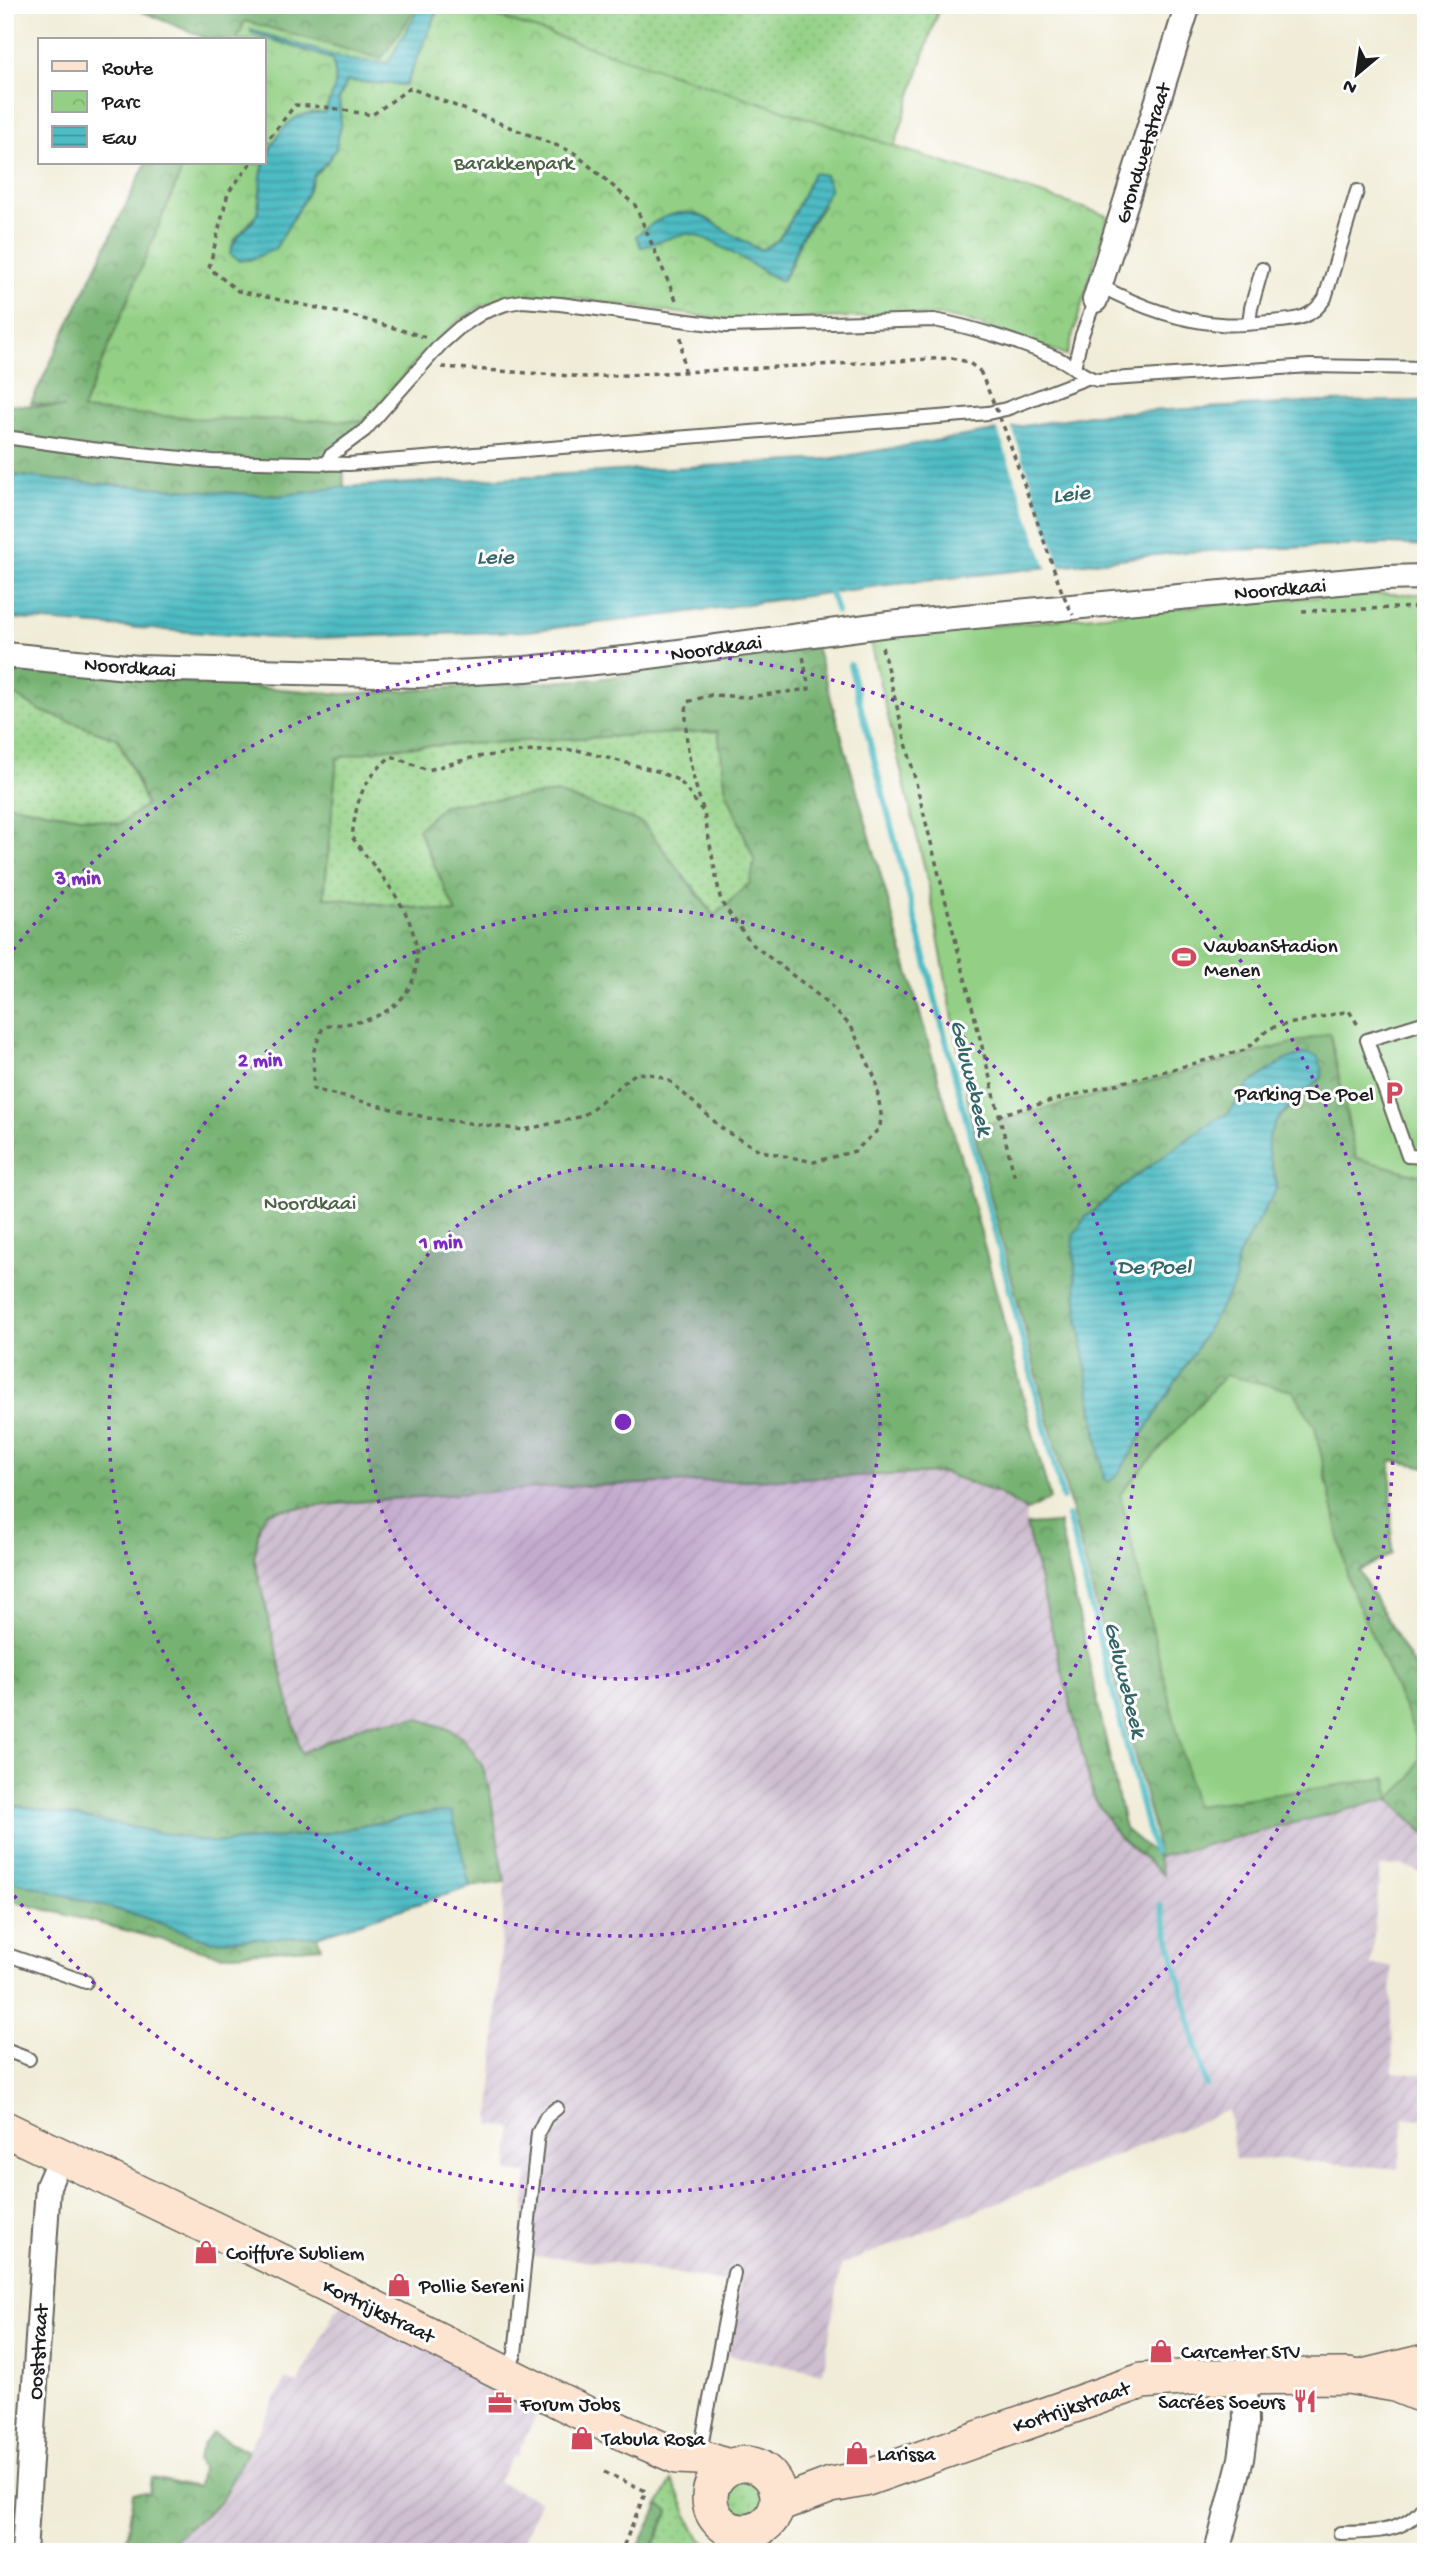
<svg xmlns="http://www.w3.org/2000/svg" width="1431" height="2557" font-family="'Gochi Hand',sans-serif">
  <defs>
    <pattern id="industrial-furrows" width="10" height="10" patternUnits="userSpaceOnUse" patternTransform="scale(1.75)"><rect width="10" height="10" fill="#cebed0"/><path d="M-1 1l2-2M0 10L10 0M9 11l2-2" fill="none" stroke="#b0a3b2"/></pattern>
    <pattern id="grass-dots" width="8" height="8" patternUnits="userSpaceOnUse" patternTransform="scale(1.75)"><rect width="8" height="8" fill="#93d085"/><path d="M2 2h.1M6 6h.1" fill="none" stroke="#7eb272" stroke-width="1.8" stroke-linecap="round"/></pattern>
    <pattern id="forest-crowns" width="20" height="18" patternUnits="userSpaceOnUse" patternTransform="scale(1.75)"><rect width="20" height="18" fill="#76b272"/><path d="M2 6a3 3 0 1 1 6 0M12 15a3 3 0 1 1 6 0" fill="none" stroke="#60905d"/></pattern>
    <pattern id="park-crowns" width="20" height="18" patternUnits="userSpaceOnUse" patternTransform="scale(1.75)"><rect width="20" height="18" fill="#93d085"/><path d="M2 6a3 3 0 1 1 6 0M12 15a3 3 0 1 1 6 0" fill="none" stroke="#7eb272"/></pattern>
    <pattern id="water-rules" width="6" height="5" patternUnits="userSpaceOnUse" patternTransform="scale(1.75)"><rect width="6" height="5" fill="#4ebcc4"/><path d="M0 2.5h6" fill="none" stroke="#40989e"/></pattern>
  </defs>
  <rect width="100%" height="100%" fill="#fff"/>
  <filter id="ink" filterUnits="userSpaceOnUse"><feTurbulence type="fractalNoise" baseFrequency=".0143" numOctaves="2"/><feDisplacementMap in="SourceGraphic" scale="14" xChannelSelector="R" yChannelSelector="G"/><feConvolveMatrix kernelMatrix="1 2 1 2 8 2 1 2 1" color-interpolation-filters="sRGB"/></filter>
  <filter id="wash" filterUnits="userSpaceOnUse"><feTurbulence type="fractalNoise" baseFrequency=".00686" numOctaves="4" result="noise"/><feDisplacementMap in="SourceGraphic" scale="28" xChannelSelector="R" yChannelSelector="G"/><feGaussianBlur stdDeviation="1.57" result="paint"/><feColorMatrix in="noise" values="0 0 0 0 0 0 0 0 0 0 0 0 0 0 0 0 0 1.4 0 .05"/><feComposite in="paint" operator="in"/></filter>
  <g filter="url(#wash)">
    <rect width="100%" height="100%" fill="#f0ecd7"/>
    <path fill="url(#industrial-furrows)" d="M944,1473L1000,1494L1027,1511L1026,1525L1118,1836L1162,1874L1157,1857L1390,1799L1426,1835V1875L1403,1865L1380,1867L1371,1966H1391L1393,2072L1426,2074L1423,2119L1404,2118L1399,2169L1283,2159L1235,2160L1229,2110L841,2265L823,2373L728,2355L740,2285L618,2263L520,2255L528,2174L508,2172L512,2128L490,2125L505,1882L490,1793L368,1723L301,1754L254,1558L260,1524L267,1513L279,1510L376,1500L558,1487Z
      M344,2302L542,2403L516,2457L512,2456L498,2482L540,2501L519,2552H159L220,2502L286,2379L298,2384L334,2313Z"/>
    <path fill="url(#grass-dots)" stroke="#587650" stroke-width="2" d="M461,5H940L894,148Z
      M5,689L41,711L118,739L147,805L120,824L5,804Z
      M719,731L726,790L755,861L750,883L714,916L693,885L457,913L324,898L337,758L388,748Z
      M722 2498a21 21 0 1 1 42 0a21 21 0 1 1-42 0Z
      M672,2480C687,2504 690,2543 722,2552H651L669,2512L659,2505Z"/>
    <path fill="url(#forest-crowns)" stroke="#496747" stroke-width="2" fill-rule="evenodd" d="M127,5H418L381,59L245,21L237,40H204L205,38Z
      M146,163H185L83,409L193,418L365,421L343,439L344,487L278,496L63,481L5,474V404L65,408L31,403Z
      M816,646L966,1176L1050,1499L1027,1511L1000,1494L944,1473L558,1487L376,1500L279,1510L267,1513L260,1524L254,1558L301,1753L368,1723L417,1718L451,1730L462,1737L482,1765L490,1793L505,1882L470,1887L451,1812L426,1813L323,1834L214,1843L5,1803V804L120,824L146,805L136,777L118,739L41,711L5,689V667L343,694L597,679L802,650ZM718,731L726,790L755,861L750,883L714,916L643,823L557,793L443,805L418,829L456,913L324,897L337,758L388,748Z
      M1330,1033L1356,1158L1426,1177V1467L1391,1460L1392,1554L1359,1571L1416,1670L1426,1677V1835L1390,1799L1158,1857L1163,1875L1118,1836L1093,1796L1026,1525L1059,1523L1125,1829L1157,1856L1155,1834L973,1128ZM1264,1075L1322,1077L1272,1125L1267,1140L1268,1154L1276,1179L1274,1193L1239,1255L1235,1268V1281L1195,1351L1118,1474L1104,1479L1078,1317L1073,1236L1129,1181L1214,1120L1229,1113L1249,1084ZM1292,1391L1315,1427L1349,1584L1415,1733L1391,1798L1387,1778L1196,1806Z
      M5,1879L137,1915L211,1941L317,1936L321,1947L221,1955L5,1899Z
      M212,2433L247,2451L220,2502L159,2552H125L133,2493H149L151,2478L198,2487L201,2468L197,2461L203,2445Z
      M659,2505L669,2511L651,2552H636Z"/>
    <path fill="url(#park-crowns)" stroke="#587650" stroke-width="2" fill-rule="evenodd" d="M418,5H424L419,8L388,63L349,61L251,31L252,33L332,59C339,82 335,91 324,113L312,112L276,139L264,161V40H237L245,21L381,59Z
      M435,5H461L1108,216L1067,355L964,320L937,315L729,320L551,295C526,295 500,296 477,309C436,331 396,386 365,421L193,418L82,410L185,163H264L257,214L233,242L305,198L314,175L328,161L341,124L339,99L347,81L406,85L438,10ZM813,174L823,206L801,238L791,266L782,281C756,270 714,235 689,234C674,233 655,243 641,247L636,237C705,190 700,224 761,250L778,240L791,220Z"/>
    <path fill="#93d085" stroke="#587650" stroke-width="2" d="M1380,594H1426V1177L1356,1158L1330,1033L973,1128L928,882L869,638L1248,601Z
      M1225,1375L1293,1391L1315,1427L1349,1584L1415,1733L1420,1758L1409,1780L1390,1799L1387,1778L1195,1806L1120,1494Z"/>
    <path fill="url(#water-rules)" stroke="#356c70" stroke-width="2" d="M424,5H435L438,10L406,85L347,81L339,99L341,124L336,148L328,161L314,175L305,198L275,249L252,259L240,261L230,254C235,232 250,230 257,214C262,204 259,187 261,176C264,156 279,127 297,117C306,113 315,113 324,113C335,91 339,82 332,59L251,33V30L349,60L388,63L419,8Z
      M813,173L825,175L830,187C822,208 810,221 800,240C794,254 789,268 782,281C759,271 708,234 688,234C679,233 653,245 641,247L636,236C695,186 709,229 762,250L778,240L791,220Z
      M1426,401V546L1390,544L1183,552L879,586L667,615L528,631L286,639L5,618V474L63,481L278,496L344,487L828,459L1095,414L1320,402Z
      M1306,1053L1317,1056L1322,1069V1077C1301,1097 1265,1119 1268,1150C1269,1163 1276,1174 1277,1188L1239,1255L1235,1268L1236,1281L1195,1351L1118,1474L1109,1482L1104,1479L1078,1317L1073,1236L1085,1218L1129,1181L1214,1120L1229,1113L1249,1084L1285,1060Z
      M5,1803L214,1843L323,1834L426,1813L452,1812L470,1887L317,1936L211,1941L137,1915L5,1879Z"/>
    <path fill="#f0ecd7" d="M1011,425L1061,569L1048,571L997,428Z"/>
    <g fill="none" stroke-linecap="round" stroke-linejoin="round">
      <path stroke="#4ebcc4" stroke-width="6" d="M829,587L837,612
        M850,665L1063,1498
        M1068,1516L1154,1852
        M1161,1906L1206,2085"/>
    </g>
  </g>
  <g filter="url(#ink)">
    <g fill="none" stroke-linecap="round" stroke-linejoin="round">
      <g stroke="#66655d" stroke-width="16">
        <path id="lane" d="M1101,286C1136,305 1179,321 1220,324C1236,326 1253,323 1269,322C1293,320 1311,320 1325,298L1357,191
          M1249,323L1251,308L1262,269
          M1074,367L1082,335L1095,300
          M5,437L91,449L212,461L349,464L988,413L1006,409L1087,378
          M328,464L330,456L365,430L441,344L459,328L482,313L506,304L522,301L560,304L726,326L934,320C973,327 1022,343 1059,359C1073,365 1082,377 1097,380L1310,366L1426,368
          M1426,1022L1367,1040L1408,1156L1426,1157
          M5,1954L86,1982
          M5,2050L29,2059
          M506,2374L515,2354L538,2133L546,2117L557,2108
          M699,2457L734,2273
          M1340,2533C1372,2532 1408,2534 1426,2502"/>
      </g>
      <g stroke="#66655d" stroke-width="28">
        <path id="street" d="M1095,300L1188,5
          M5,655L138,668L418,675L526,669L634,658L889,624L1383,578L1426,577
          M24,2552L48,2186L61,2156
          M1217,2552L1241,2459L1246,2423L1245,2377"/>
      </g>
      <g stroke="#66655d" stroke-width="38">
        <path id="secondary" d="M5,2129L290,2266L620,2431L677,2456L699,2457L728,2467
          M1367,2376L1421,2363
          M710 2498a34 34 0 1 1 68 0a34 34 0 1 1-68 0Z
          M778,2505L831,2485L864,2479L1142,2381L1194,2377L1348,2376L1395,2384L1417,2393"/>
      </g>
      <path stroke="#66655d" stroke-width="3.5" stroke-dasharray="5 5" stroke-linecap="butt" d="M264,145L295,105L325,107L372,115L410,88L573,152L635,205L677,302
        M251,163L228,193L209,268L238,291L346,314L425,337
        M681,337L684,372
        M442,367L586,377L952,358L968,362L980,371
        M1302,611L1426,607
        M882,647L1015,1178
        M577,750L657,771L680,781L704,813L721,902L752,944L812,990L851,1026L875,1078L881,1114L880,1128L855,1151L814,1162L761,1151L725,1131L671,1082L656,1075L636,1073L583,1116L524,1130L428,1118L313,1089L314,1050L323,1027C337,1024 352,1024 366,1020C418,1004 428,958 405,912C392,886 369,861 352,837C357,798 361,783 391,756L428,770L475,757L533,751Z
        M703,809C691,774 683,738 687,702L711,695L748,697L809,689L803,656
        M998,1115L1245,1050L1270,1028L1349,1011L1360,1028
        M604,2472L646,2491L621,2552
        M758,2548L776,2540"/>
      <use href="#lane" stroke="#fff" stroke-width="12"/>
      <use href="#street" stroke="#fff" stroke-width="24"/>
      <use href="#secondary" stroke="#fde4d1" stroke-width="35"/>
      <path stroke="#66655d" stroke-width="3.5" stroke-dasharray="5 5" stroke-linecap="butt" d="M980,371L1005,430L1062,592L1073,615"/>
    </g>
  </g>
  <circle cx="623" cy="1422" r="257" fill="#7b2cbf" fill-opacity=".12"/>
  <g fill="none" stroke="#7b2cbf" stroke-width="3.5" stroke-dasharray="3.5 7">
    <circle cx="623" cy="1422" r="257"/>
    <circle cx="623" cy="1422" r="514"/>
    <path d="M7 958A771 771 0 1 1 7 1886"/>
  </g>
  <defs>
    <g id="stadium-bare" transform="scale(1.89)"><path d="M0-5a6.5 5 0 1 0 0 10a6.5 5 0 1 0 0-10ZM-3.5-1.8h7v3.6h-7Z" fill="#d1495b" stroke="#fff" stroke-width="2.5" paint-order="stroke"/></g>
    <g id="parking-bare" transform="scale(1.89)"><path d="M-3.5-5.5H1a3.5 3.5 0 0 1 0 7H-1V5.5H-3.5ZM-1-3.4V-.6H.8a1.4 1.4 0 0 0 0-2.8Z" fill="#d1495b" stroke="#fff" stroke-width="2.5" paint-order="stroke"/></g>
    <g id="shop-bare" transform="scale(1.89)"><path d="M-5-2.5h2.3a2.7 3.5 0 0 1 5.4 0H5L5.5 6h-11ZM-1.5-2.5h3a1.5 2.3 0 0 0-3 0Z" fill="#d1495b" stroke="#fff" stroke-width="2.5" paint-order="stroke"/></g>
    <g id="restaurant-bare" transform="scale(1.89)"><path d="M-5-6h1v4h1v-4h1v4h1v-4h1v5L-1.5 .5V6h-2V.5L-5-1ZM5-6V6H3V1.5H1.5Q1.5-4 5-6Z" fill="#d1495b" stroke="#fff" stroke-width="2.5" paint-order="stroke"/></g>
    <g id="office-bare" transform="scale(1.89)"><path d="M-6-3h4V-5.5h4V-3h4V5H-6ZM-1-4.5V-3h2v-1.5ZM-6 0V1H6V0Z" fill="#d1495b" stroke="#fff" stroke-width="2.5" paint-order="stroke"/></g>
  </defs>
  <g fill-rule="evenodd">
    <use href="#stadium-bare" x="1184" y="957"/>
    <use href="#parking-bare" x="1394" y="1093"/>
    <use href="#shop-bare" x="206" y="2252"/>
    <use href="#shop-bare" x="399" y="2285"/>
    <use href="#shop-bare" x="1161" y="2351"/>
    <use href="#restaurant-bare" x="1305" y="2401"/>
    <use href="#office-bare" x="500" y="2403"/>
    <use href="#shop-bare" x="582" y="2438"/>
    <use href="#shop-bare" x="857" y="2453"/>
  </g>
  <g text-anchor="middle" stroke-width="6" stroke-linejoin="round" paint-order="stroke">
    <g font-size="21" fill="#1c1c1c" stroke="#fff">
      <text transform="translate(1142 153) rotate(-73)" y="7">Grondwetstraat</text>
      <text transform="translate(1280 588) rotate(-5)" y="7">Noordkaai</text>
      <text transform="translate(716 647) rotate(-8)" y="7">Noordkaai</text>
      <text transform="translate(130 666) rotate(4)" y="7">Noordkaai</text>
      <text transform="translate(379 2310) rotate(26)" y="7">Kortrijkstraat</text>
      <text transform="translate(37 2352) rotate(-86)" y="7">Ooststraat</text>
      <text transform="translate(1071 2406) rotate(-19)" y="7">Kortrijkstraat</text>
    </g>
    <g font-size="21" fill="#4c6446" stroke="#fff">
      <text x="514" y="169">Barakkenpark</text>
      <text x="310" y="1209">Noordkaai</text>
    </g>
    <g font-size="21" fill="#1c1c1c" stroke="#fff" text-anchor="start">
      <text x="1204" y="952">VaubanStadion<tspan x="1204" dy="24">Menen</tspan></text>
      <text x="1374" y="1100" text-anchor="end">Parking De Poel</text>
      <text x="226" y="2259">Coiffure Subliem</text>
      <text x="419" y="2292">Pollie Sereni</text>
      <text x="1181" y="2358">Carcenter STV</text>
      <text x="1285" y="2408" text-anchor="end">Sacrées Soeurs</text>
      <text x="520" y="2410">Forum Jobs</text>
      <text x="602" y="2445">Tabula Rosa</text>
      <text x="877" y="2460">Larissa</text>
    </g>
    <g font-size="23" font-style="italic" fill="#326468" stroke="#fff">
      <text transform="translate(1071 492) rotate(-6)" y="8">Leie</text>
      <text x="495" y="563">Leie</text>
      <text transform="translate(973 1077) rotate(76)" y="8">Geluwebeek</text>
      <text x="1154" y="1273">De Poel</text>
      <text transform="translate(1127 1679) rotate(76)" y="8">Geluwebeek</text>
    </g>
  </g>
  <circle cx="623" cy="1422" r="10" fill="#7b2cbf" stroke="#fff" stroke-width="3.5"/>
  <g font-size="21" text-anchor="middle" font-weight="bold" fill="#7b2cbf" stroke="#fff" stroke-width="6" stroke-linejoin="round" paint-order="stroke">
    <text x="78" y="884">3 min</text>
    <text x="260" y="1066">2 min</text>
    <text x="441" y="1248">1 min</text>
  </g>
  <rect width="1431" height="2557" fill="none" stroke="#fff" stroke-width="28"/>
  <rect x="38" y="38" width="228" height="126" fill="#ffffff" stroke="#a4a4a4" stroke-width="2"/>
  <rect x="52" y="61" width="35" height="10" fill="#fde4d1" stroke="#a4a4a4" stroke-width="2"/>
  <text x="102" y="74" font-size="21" fill="#1c1c1c">Route</text>
  <rect x="52" y="91" width="35" height="21" fill="url(#park-crowns)" stroke="#a4a4a4" stroke-width="2"/>
  <text x="102" y="108" font-size="21" fill="#1c1c1c">Parc</text>
  <rect x="52" y="126" width="35" height="21" fill="url(#water-rules)" stroke="#a4a4a4" stroke-width="2"/>
  <text x="102" y="144" font-size="21" fill="#1c1c1c">Eau</text>
  <g transform="translate(1357 74) rotate(209)" stroke="#ffffff" stroke-width="5" paint-order="stroke">
  <path d="M0-5L12 26L0 18L-12 26Z" fill="#1c1c1c"/>
  <text y="-10" font-size="19" font-weight="bold" text-anchor="middle" fill="#1c1c1c">N</text>
  </g>
</svg>
